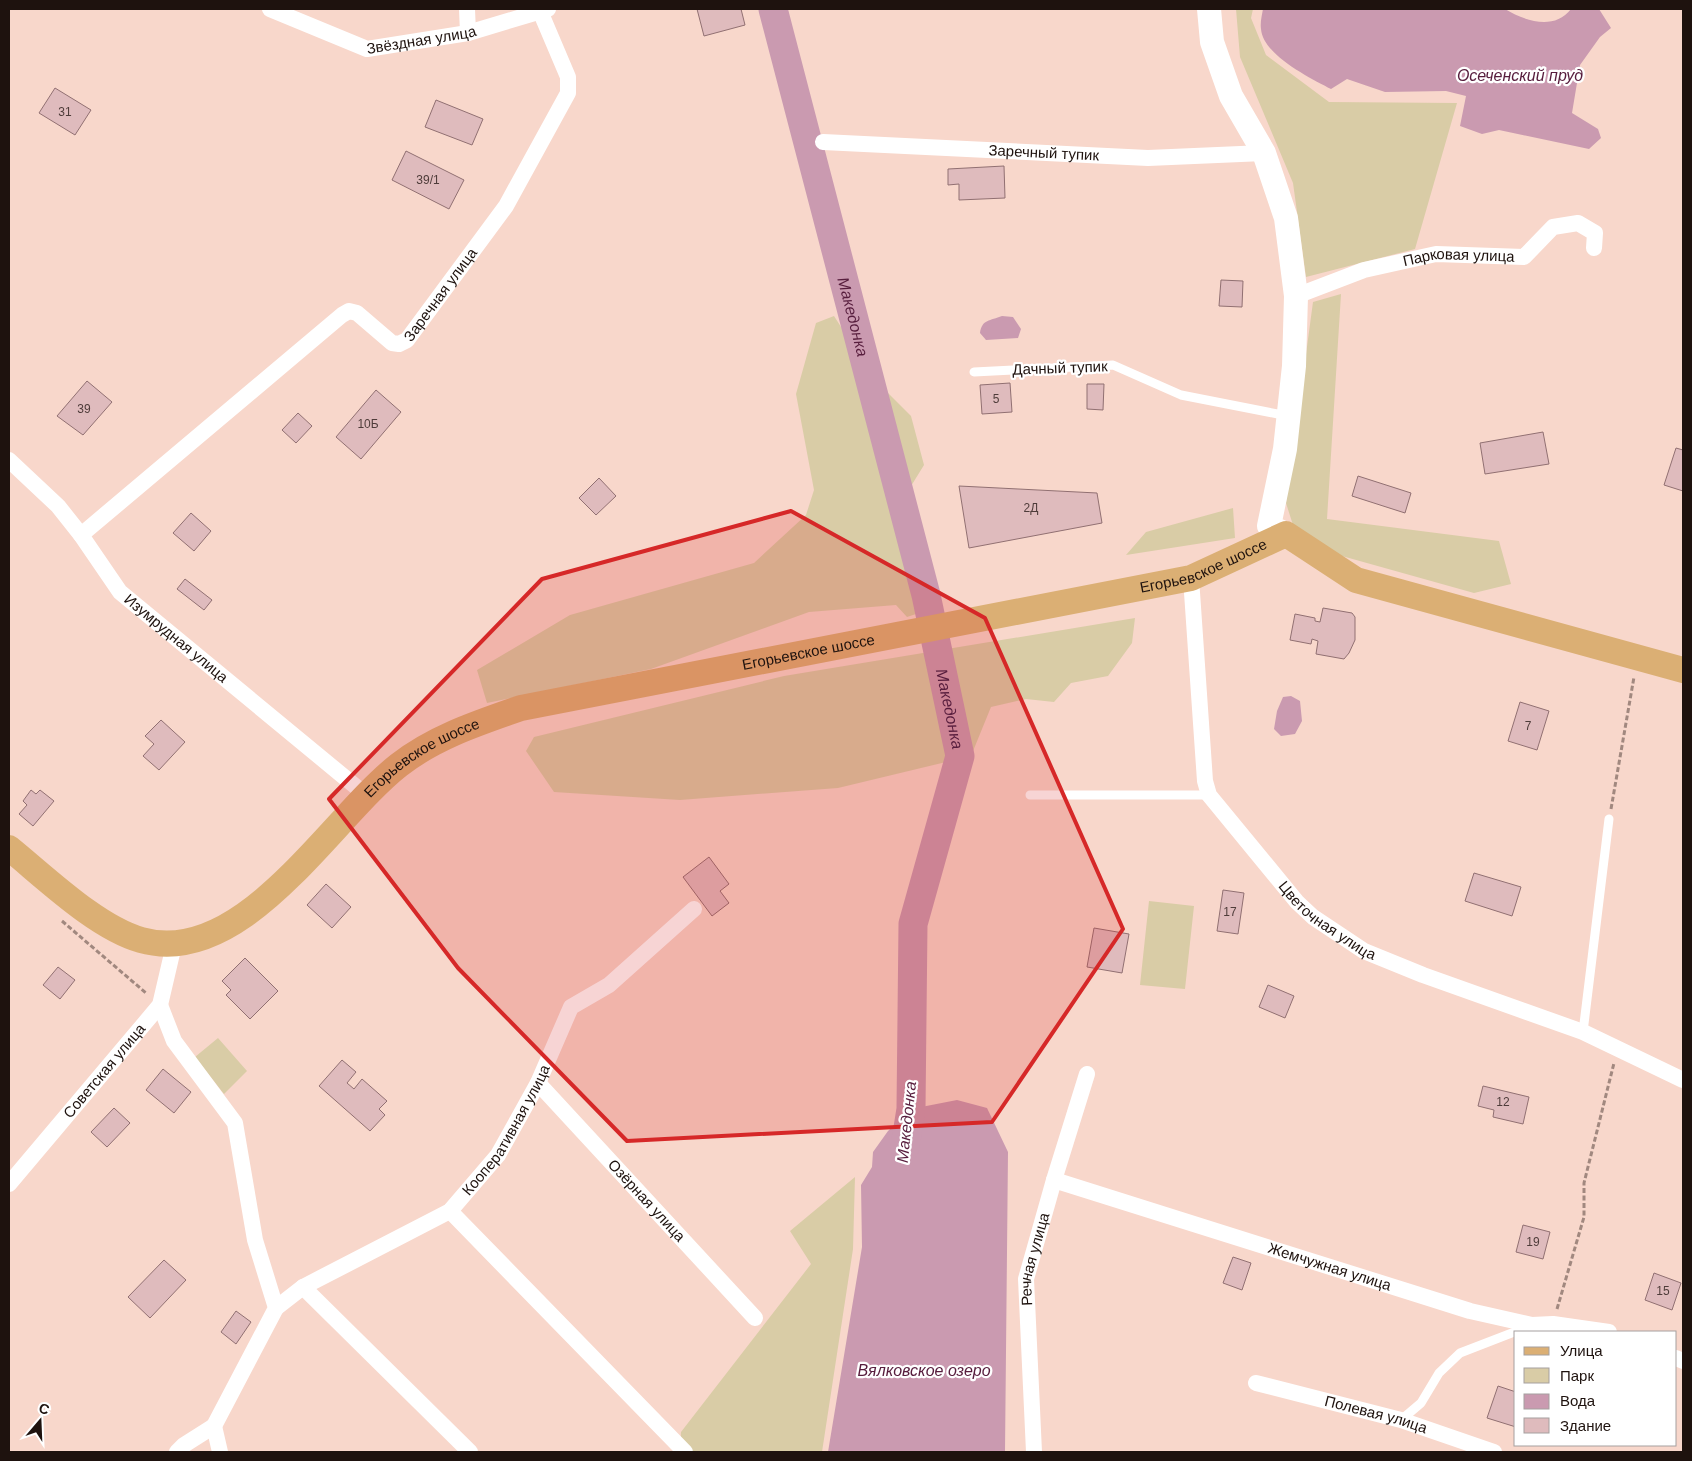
<svg xmlns="http://www.w3.org/2000/svg" width="1692" height="1461" font-family="Arial,sans-serif">
  <rect width="100%" height="100%" fill="#f8d7cb"/>
  <path fill="#d9cca6" d="M1236,9H1253L1251,18L1266,55L1329,102L1457,103L1415,249L1306,277L1293,183L1240,57Z
    M1341,294L1327,519L1499,541L1511,584L1474,593L1299,544L1286,503L1313,302Z
    M834,316L875,380L911,416L924,465L892,517L919,613L907,617L896,605L809,612L651,669L487,703L477,670L570,615L754,563L806,515L814,490L796,394L816,323Z
    M1233,508L1235,538L1126,555L1146,532Z
    M1135,618L1132,643L1108,676L1071,683L1054,702L1026,699L991,707L971,756L838,788L680,800L554,792L526,751L534,737L784,676Z
    M1149,901L1194,906L1185,989L1140,985Z
    M218,1038L247,1071L224,1094L195,1057Z
    M855,1177L853,1249L822,1452H680L681,1432L811,1264L790,1231Z"/>
  <path fill="#ca9ab0" d="M1263,9H1505C1525,21 1554,31 1571,9H1599L1611,28L1600,37L1580,65L1572,113L1598,129L1601,138L1589,149L1499,130L1482,134L1460,126L1466,96L1446,91L1385,92L1347,79L1331,89C1310,78 1263,55 1261,29C1260,22 1262,15 1263,9Z
    M1002,316L1013,317L1021,329L1018,338L986,340L980,333C982,319 990,321 1002,316Z
    M1291,696L1300,701L1302,721L1295,734L1281,736L1274,729L1277,711L1283,697Z
    M957,1100L987,1108L1008,1152L1005,1452H828L862,1247L861,1185L872,1167L873,1152L888,1131L911,1109Z"/>
  <g fill="none" stroke-linecap="round" stroke-linejoin="round">
    <path stroke="#ca9ab0" stroke-width="29" id="s1" d="M773,9L926,595L960,756L913,924L911,1109L905,1147"/>
  </g>
  <path fill="#dfbbbd" stroke="#917072" d="M697,9H741L745,25L704,36Z
    M55,88L91,110L75,135L39,113Z
    M436,100L483,119L472,145L425,127Z
    M406,151L464,180L449,209L392,180Z
    M1004,166L1005,198L959,200V184L948,185V169Z
    M1221,280L1243,281L1242,307L1219,306Z
    M87,381L112,402L83,435L57,416Z
    M1010,383L1012,412L982,414L980,385Z
    M1087,384H1104L1103,410L1087,409Z
    M376,390L401,412L361,459L336,437Z
    M298,413L312,426L296,443L282,430Z
    M1543,432L1549,464L1485,474L1480,443Z
    M1676,448L1683,450V491L1664,485Z
    M1358,476L1411,493L1405,513L1352,496Z
    M599,478L616,496L596,515L579,498Z
    M959,486L1097,493L1102,523L969,548Z
    M191,513L211,531L194,551L173,533Z
    M185,579L212,600L204,610L177,589Z
    M1323,608L1352,613L1355,617V640L1349,653L1344,659L1316,654L1318,641L1312,639L1311,644L1290,640L1295,614L1315,618V621L1320,622Z
    M1520,702L1549,711L1537,750L1508,741Z
    M161,720L185,742L159,770L143,756L154,744L145,736Z
    M31,790L36,794L40,790L54,801L33,826L19,814L27,805L23,801Z
    M709,857L729,884L720,891L729,903L712,916L683,877Z
    M1474,873L1521,887L1512,916L1465,901Z
    M326,884L351,907L332,928L307,905Z
    M1223,890L1244,893L1238,934L1217,931Z
    M1094,928L1129,934L1122,973L1087,967Z
    M245,958L278,991L250,1019L226,995L231,990L222,981Z
    M58,967L75,980L60,999L43,985Z
    M1268,985L1294,996L1285,1018L1259,1007Z
    M342,1060L356,1072L347,1083L354,1089L362,1079L387,1101L379,1109L385,1115L370,1131L319,1086Z
    M163,1069L191,1092L174,1113L146,1090Z
    M1483,1086L1529,1097L1523,1124L1493,1117L1494,1110L1478,1106Z
    M114,1108L130,1123L107,1147L91,1132Z
    M1523,1225L1550,1232L1543,1259L1516,1252Z
    M1233,1257L1251,1263L1242,1290L1223,1283Z
    M164,1260L186,1280L150,1318L128,1297Z
    M1654,1273L1681,1283L1672,1310L1645,1300Z
    M236,1311L251,1322L236,1344L221,1332Z
    M1498,1386L1516,1392V1427L1487,1418Z"/>
  <g fill="none" stroke-linecap="round" stroke-linejoin="round">
    <path stroke="#a1887f" stroke-width="3" stroke-dasharray="5 2.5" stroke-linecap="butt" d="M1611,809L1634,677
      M62,921L146,993
      M1557,1309L1584,1217V1183L1614,1063"/>
    <path stroke="#fff" stroke-width="9" d="M974,372L1113,365L1181,395L1288,416
      M1030,795H1209
      M1583,1032L1609,819
      M1401,1420L1421,1403L1439,1373L1460,1353L1530,1326"/>
    <g stroke="#fff" stroke-width="16">
      <path id="s2" d="M270,9L367,49L468,33L548,9"/>
      <path d="M467,9L468,33"/>
      <path id="s3" d="M823,142L1148,158L1264,153"/>
      <path id="s4" d="M1296,296L1364,270L1436,254L1524,257L1553,227L1578,223L1595,233L1594,248"/>
      <path id="s5" d="M9,460L58,506L81,535L120,592L366,795"/>
      <path id="s6" d="M81,535L342,315L349,311L357,313L392,343L399,344L407,340L506,206L568,93V77L540,11"/>
      <path id="s7" d="M1191,578L1205,781L1209,795L1297,902L1313,917L1364,951L1423,975L1583,1032L1683,1080"/>
      <path d="M160,1005L174,1041L235,1123L255,1240L276,1308L214,1426"/>
      <path id="s8" d="M538,1083L755,1318"/>
      <path id="s9" d="M1054,1180L1470,1311L1532,1325L1553,1324L1609,1332"/>
      <path id="s10" d="M9,1184L160,1005L174,945"/>
      <path d="M450,1211L685,1452"/>
      <path d="M303,1287L470,1452"/>
      <path id="s11" d="M276,1308L303,1287L450,1211L498,1155L538,1083L571,1007L609,985L694,909"/>
      <path d="M1676,1358L1683,1361"/>
      <path id="s12" d="M1256,1383L1401,1420L1494,1452"/>
      <path d="M214,1426L220,1452"/>
      <path d="M177,1452L184,1445L214,1426"/>
      <path id="s13" d="M1034,1452L1026,1279L1054,1180L1087,1074"/>
    </g>
    <path stroke="#fff" stroke-width="24" d="M1209,9L1212,42L1231,96L1264,153L1286,218L1296,296L1294,366L1285,449L1269,526L1286,534"/>
    <path stroke="#dbaf74" stroke-width="26" id="s14" d="M9,848C46,878 96,927 141,940C243,969 330,819 399,765C435,737 478,723 521,708L1191,578L1286,534L1356,580L1683,670"/>
  </g>
  <path fill="#d62828" fill-opacity="0.2" stroke="#d62828" stroke-width="4" stroke-linejoin="round" d="M791,511L985,618L1123,929L992,1122L627,1141L458,968L329,799L542,579Z"/>
  <g text-anchor="middle" stroke-width="4.5" stroke-linejoin="round" paint-order="stroke">
    <g font-size="12" fill="#4e3c3a">
      <text x="65" y="116">31</text>
      <text x="428" y="184">39/1</text>
      <text x="996" y="403">5</text>
      <text x="84" y="413">39</text>
      <text x="368" y="428">10Б</text>
      <text x="1031" y="512">2Д</text>
      <text x="1528" y="730">7</text>
      <text x="1230" y="916">17</text>
      <text x="1503" y="1106">12</text>
      <text x="1533" y="1246">19</text>
      <text x="1663" y="1295">15</text>
    </g>
    <g font-size="15" fill="#1e120e" stroke="#fff">
      <text dy="5" stroke="none"><textPath href="#s2" startOffset="160">Звёздная улица</textPath></text>
      <text dy="5" stroke="none"><textPath href="#s3" startOffset="221">Заречный тупик</textPath></text>
      <text dy="5" stroke="none"><textPath href="#s4" startOffset="169">Парковая улица</textPath></text>
      <text dy="5" stroke="none"><textPath href="#s6" startOffset="476">Заречная улица</textPath></text>
      <text transform="translate(1060 368) rotate(-2)" y="5">Дачный тупик</text>
      <text dy="5" stroke="none"><textPath href="#s14" startOffset="1321">Егорьевское шоссе</textPath></text>
      <text dy="5" stroke="none"><textPath href="#s5" startOffset="246">Изумрудная улица</textPath></text>
      <text dy="5" stroke="none"><textPath href="#s14" startOffset="916">Егорьевское шоссе</textPath></text>
      <text dy="5" stroke="none"><textPath href="#s14" startOffset="511">Егорьевское шоссе</textPath></text>
      <text dy="5" stroke="none"><textPath href="#s7" startOffset="392">Цветочная улица</textPath></text>
      <text dy="5" stroke="none"><textPath href="#s10" startOffset="148">Советская улица</textPath></text>
      <text dy="5" stroke="none"><textPath href="#s11" startOffset="299">Кооперативная улица</textPath></text>
      <text dy="5" stroke="none"><textPath href="#s8" startOffset="160">Озёрная улица</textPath></text>
      <text dy="5" stroke="none"><textPath href="#s13" startOffset="194">Речная улица</textPath></text>
      <text dy="5" stroke="none"><textPath href="#s9" startOffset="289">Жемчужная улица</textPath></text>
      <text dy="5" stroke="none"><textPath href="#s12" startOffset="124">Полевая улица</textPath></text>
    </g>
    <g font-size="16" font-style="italic" fill="#571d3d" stroke="#fff">
      <text x="1520" y="81">Осеченский пруд</text>
      <text dy="6" stroke="none"><textPath href="#s1" startOffset="318">Македонка</textPath></text>
      <text dy="6" stroke="none"><textPath href="#s1" startOffset="722">Македонка</textPath></text>
      <text transform="translate(906 1122) rotate(-84)" y="6">Македонка</text>
      <text x="924" y="1376">Вялковское озеро</text>
    </g>
  </g>
  <rect width="1692" height="1461" fill="none" stroke="#1e120e" stroke-width="20"/>
  <rect x="1514" y="1331" width="162" height="115" fill="#ffffff" stroke="#a5a09f"/>
  <rect x="1524" y="1347" width="25" height="8" fill="#dbaf74" stroke="#a5a09f"/>
  <text x="1560" y="1356" font-size="15" fill="#1e120e">Улица</text>
  <rect x="1524" y="1368" width="25" height="15" fill="#d9cca6" stroke="#a5a09f"/>
  <text x="1560" y="1381" font-size="15" fill="#1e120e">Парк</text>
  <rect x="1524" y="1394" width="25" height="15" fill="#ca9ab0" stroke="#a5a09f"/>
  <text x="1560" y="1406" font-size="15" fill="#1e120e">Вода</text>
  <rect x="1524" y="1418" width="25" height="15" fill="#dfbbbd" stroke="#a5a09f"/>
  <text x="1560" y="1431" font-size="15" fill="#1e120e">Здание</text>
  <g transform="translate(40 1421) rotate(19)" stroke="#ffffff" stroke-width="4" paint-order="stroke">
  <path d="M0-4L9 19L0 12L-9 19Z" fill="#1e120e"/>
  <text y="-8" font-size="14" font-weight="bold" text-anchor="middle" fill="#1e120e">С</text>
  </g>
</svg>
